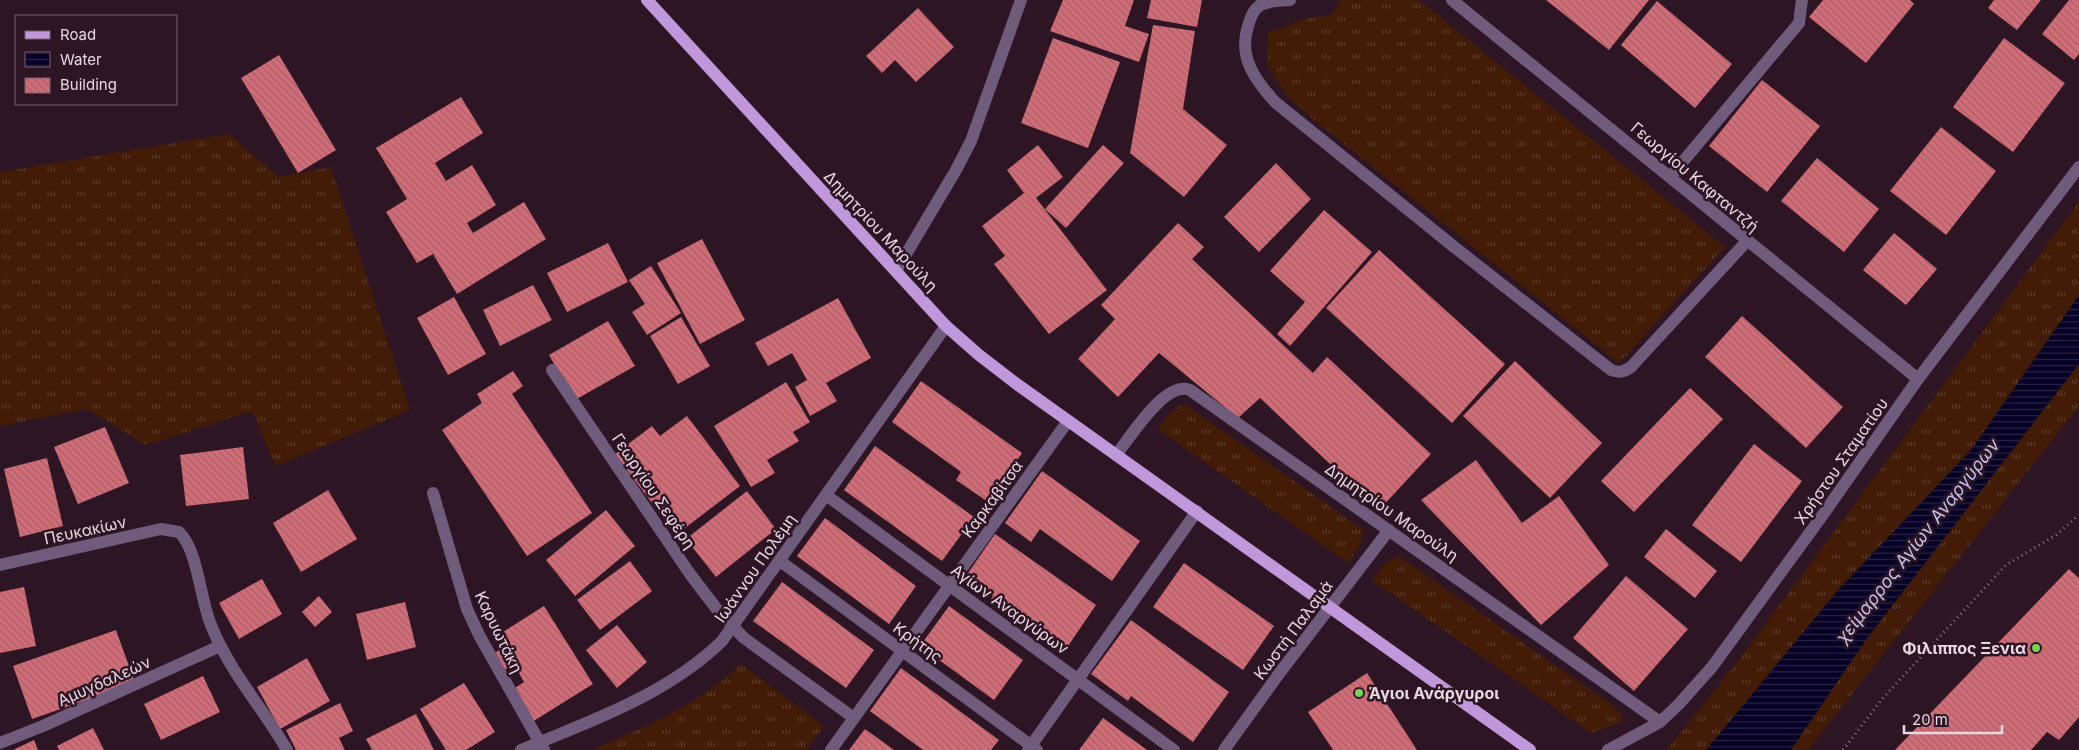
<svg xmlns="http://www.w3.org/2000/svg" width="2079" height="750" font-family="Inter,sans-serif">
  <defs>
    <pattern id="grass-tufts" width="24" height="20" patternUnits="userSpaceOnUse" patternTransform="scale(1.25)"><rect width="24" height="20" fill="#421c07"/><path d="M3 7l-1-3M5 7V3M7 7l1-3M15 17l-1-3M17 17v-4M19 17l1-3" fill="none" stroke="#5d3c2b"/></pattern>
    <pattern id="water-rules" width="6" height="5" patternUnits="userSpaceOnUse" patternTransform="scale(1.25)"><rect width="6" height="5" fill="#060125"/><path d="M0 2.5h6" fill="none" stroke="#2a2544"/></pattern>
    <pattern id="building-back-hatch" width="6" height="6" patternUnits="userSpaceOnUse" patternTransform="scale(1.25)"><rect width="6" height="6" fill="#d16d77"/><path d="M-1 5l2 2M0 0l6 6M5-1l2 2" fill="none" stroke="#a76068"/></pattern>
  </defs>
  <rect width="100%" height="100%" fill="#2d1524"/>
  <path fill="url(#grass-tufts)" d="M1340,0H1419L1725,247L1619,363L1313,119L1286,95L1267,64L1268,33L1305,19L1332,14Z
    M229,134L279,177L331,167L410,410L276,466L252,411L146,445L87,409L0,426V172Z
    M2079,202V406L1808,750H1667L1738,661Z
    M1182,405H1186L1361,528L1364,532L1360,545L1348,563L1158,429C1166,419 1171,410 1182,405Z
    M1399,556L1615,707L1622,716V720L1619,723L1591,733L1372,580L1385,563Z
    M741,664L824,726L806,750H591C643,728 700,704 741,664Z"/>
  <path fill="url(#water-rules)" d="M2079,295V364L1868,637L1791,750H1706L1839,589L1971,450Z"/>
  <path fill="url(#building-back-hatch)" d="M1063,0H1134L1125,26L1149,34L1139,62L1050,31Z
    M1151,0H1202L1197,27L1147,18Z
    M1546,0H1649L1609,50Z
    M1823,0H1910L1914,4L1866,63L1809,17Z
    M1994,0H2041L2017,30L1988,8Z
    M2069,0H2079V54L2074,60L2042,34Z
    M1657,1L1732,64L1695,108L1621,45Z
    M918,8L954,47L916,82L895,60L882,73L866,56Z
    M1153,25L1195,31L1183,109L1227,145L1184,197L1130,153Z
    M1053,38L1120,62L1088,148L1021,123Z
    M2004,38L2065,83L2013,152L1953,107Z
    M279,55L336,150L298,173L241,78Z
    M1762,80L1820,126L1767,192L1709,146Z
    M461,97L483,133L435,163L446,181L472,165L496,205L467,223L473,233L524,202L546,239L457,294L433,254L417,263L386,212L407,199L376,148Z
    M1941,127L1996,171L1946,235L1890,191Z
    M1038,145L1063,177L1036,198L1107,290L1049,334L994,264L1005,256L982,226L1024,193L1007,170Z
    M1103,145L1124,163L1066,228L1045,209Z
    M1817,158L1879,209L1844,252L1781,201Z
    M1276,163L1311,199L1259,252L1224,217Z
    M1324,210L1372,252L1290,346L1277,334L1305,302L1270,271Z
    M1178,223L1204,247L1192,259L1313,373L1327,357L1431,454L1379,510L1260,398L1238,418L1159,353L1118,397L1078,359L1115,319L1101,305Z
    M1894,233L1937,269L1906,305L1863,270Z
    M702,239L745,320L700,344L657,263Z
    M608,243L628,282L567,312L547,273Z
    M1379,250L1505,364L1452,423L1326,308Z
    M651,266L681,313L647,335L632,312L645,304L629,280Z
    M533,285L552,320L500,346L483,310Z
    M454,297L486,354L448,375L417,318Z
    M838,298L871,358L826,383L837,401L810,416L795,387L807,380L792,353L768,366L755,343Z
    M1742,316L1843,407L1806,448L1705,357Z
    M681,317L710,366L678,384L650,336Z
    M608,321L635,366L575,400L549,355Z
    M1515,361L1602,443L1550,498L1463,416Z
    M513,371L523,386L512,394L592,513L527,556L442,430L482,403L477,394Z
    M921,381L1022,453L988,502L956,480L961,472L892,422Z
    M786,382L810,422L793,432L799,441L767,460L775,473L751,487L714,426Z
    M1690,388L1723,419L1634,512L1601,481Z
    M687,416L740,486L676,535L615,454L652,426L660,436Z
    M105,427L129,483L78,504L54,447Z
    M1754,444L1802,481L1741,562L1692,525Z
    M875,446L974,517L942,561L844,490Z
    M243,447L249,499L186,506L180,455Z
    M47,458L63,526L20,537L4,469Z
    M1476,460L1522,523L1559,496L1609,565L1541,625L1421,500Z
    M1042,471L1140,541L1112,581L1040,529L1031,542L1005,523Z
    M328,490L357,539L301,572L273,523Z
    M747,491L776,529L716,577L686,539Z
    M606,510L635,546L575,596L546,560Z
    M825,518L916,586L889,624L797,556Z
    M1666,529L1717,571L1695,598L1644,557Z
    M995,534L1096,605L1066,649L1044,633L1041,638L990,601L993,596L966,576Z
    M630,561L652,591L600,630L577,600Z
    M1184,563L1274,626L1243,670L1153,607Z
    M2069,569L2079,578V717L2059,740L2047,732L2031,750H1895Z
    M1626,576L1688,629L1634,691L1573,638Z
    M262,579L282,614L239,639L219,603Z
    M782,582L874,650L846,688L753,621Z
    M24,587L36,646L0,653V592Z
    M319,596L332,612L315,627L302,612Z
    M405,602L416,647L367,660L356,614Z
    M544,606L593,684L532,722L512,690L524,682L514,664L500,673L491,656L510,642L503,632Z
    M949,606L1023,660L994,700L920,646Z
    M1131,620L1229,692L1193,742L1131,696L1128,701L1091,674Z
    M617,625L647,662L617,688L586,650Z
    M116,630L135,683L32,719L13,666Z
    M307,658L330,701L280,729L257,687Z
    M901,668L999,740L991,750H923L870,711Z
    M1367,673L1417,750H1333L1308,712Z
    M203,676L220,712L161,740L144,704Z
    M464,683L495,732L466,750H446L420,709Z
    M340,703L353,731L339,738L345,750H296L286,730Z
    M416,714L434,750H372L366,739Z
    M1103,718L1147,750H1079Z
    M93,728L104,750H59L57,746Z
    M865,729L894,750H849Z
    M34,740L38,750H13Z"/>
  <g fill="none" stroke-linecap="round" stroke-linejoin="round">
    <path stroke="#8c7784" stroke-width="3" stroke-dasharray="1 4" stroke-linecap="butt" d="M1843,750L1882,699L2006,565L2056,535L2079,515"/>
    <path stroke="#6f5b7c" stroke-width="12" d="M1290,0C1280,1 1268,0 1259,6C1253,10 1250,19 1248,26C1238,57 1255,80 1275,102L1453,246L1611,370C1619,373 1624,372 1631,367L1747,241
      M1452,0L1918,379
      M1670,177L1799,23L1802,0
      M896,271L956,170L971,141L1021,0
      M552,370L690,574L719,612L744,638L854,718
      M1116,455C1130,438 1165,380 1190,390L1660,722
      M433,493L467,609L479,635L544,750
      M826,495L1174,750
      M780,561L1037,750
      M0,565L161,529L179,532C198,550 200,599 211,625C229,671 263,708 287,750
      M0,743L43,726L220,646
      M521,750C590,721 667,695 722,641L946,326
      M831,750L1068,421
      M1028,750L1197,511
      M1224,750L1281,671L1389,530
      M1608,750L1660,722L1679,704L1712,667L1822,516L1918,379L2079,167"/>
    <path stroke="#c197db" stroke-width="12" d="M647,0L946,326L979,355L1018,385L1530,750"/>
  </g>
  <g fill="#72d25d" stroke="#2d1524" stroke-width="2">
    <circle cx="2036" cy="648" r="5"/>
    <circle cx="1359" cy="693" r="5"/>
  </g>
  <g text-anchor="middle" stroke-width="5" stroke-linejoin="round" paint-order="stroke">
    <g font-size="16" fill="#ead8e2" stroke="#2d1524">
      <text transform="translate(1695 177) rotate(40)" y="6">Γεωργίου Καφταντζή</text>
      <text transform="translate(881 231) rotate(47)" y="6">Δημητρίου Μαρούλη</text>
      <text transform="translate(1841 461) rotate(-55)" y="6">Χρήστου Σταματίου</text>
      <text transform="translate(654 491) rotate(56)" y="6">Γεωργίου Σεφέρη</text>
      <text transform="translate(992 499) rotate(-54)" y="6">Καρκαβίτσα</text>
      <text transform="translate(1392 512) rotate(35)" y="6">Δημητρίου Μαρούλη</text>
      <text transform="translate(85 530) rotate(-12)" y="6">Πευκακίων</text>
      <text transform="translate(755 568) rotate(-55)" y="6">Ιωάννου Πολέμη</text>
      <text transform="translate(1010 609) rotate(36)" y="6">Αγίων Αναργύρων</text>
      <text transform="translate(1293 630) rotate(-53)" y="6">Κωστή Παλαμά</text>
      <text transform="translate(499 632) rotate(64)" y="6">Καρυωτάκη</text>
      <text transform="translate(918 642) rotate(36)" y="6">Κρήτης</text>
      <text transform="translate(104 681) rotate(-24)" y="6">Αμυγδαλεών</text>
    </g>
    <g font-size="16" font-weight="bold" fill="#ead8e2" stroke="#2d1524" text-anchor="end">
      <text x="2026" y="654">Φιλιππος Ξενια</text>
      <text x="1369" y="699" text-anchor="start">Άγιοι Ανάργυροι</text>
    </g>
    <g font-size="18" font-style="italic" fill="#bfc3ef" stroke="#2d1524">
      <text transform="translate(1918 541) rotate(-52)" y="6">χείμαρρος Αγίων Αναργύρων</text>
    </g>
  </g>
  <rect x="15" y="15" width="162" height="90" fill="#2d1524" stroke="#796370"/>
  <rect x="25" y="31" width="25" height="8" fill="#c197db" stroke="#796370"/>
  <text x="60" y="40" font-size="15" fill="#ead8e2">Road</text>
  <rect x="25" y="52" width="25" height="15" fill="url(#water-rules)" stroke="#796370"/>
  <text x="60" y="65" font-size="15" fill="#ead8e2">Water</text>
  <rect x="25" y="78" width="25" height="15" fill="url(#building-back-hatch)" stroke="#796370"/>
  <text x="60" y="90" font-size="15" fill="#ead8e2">Building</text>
  <path d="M1904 725v8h98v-8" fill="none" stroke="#ead8e2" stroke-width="2.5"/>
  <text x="1912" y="725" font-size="15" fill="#ead8e2" stroke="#2d1524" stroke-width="4" paint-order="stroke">20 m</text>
</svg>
